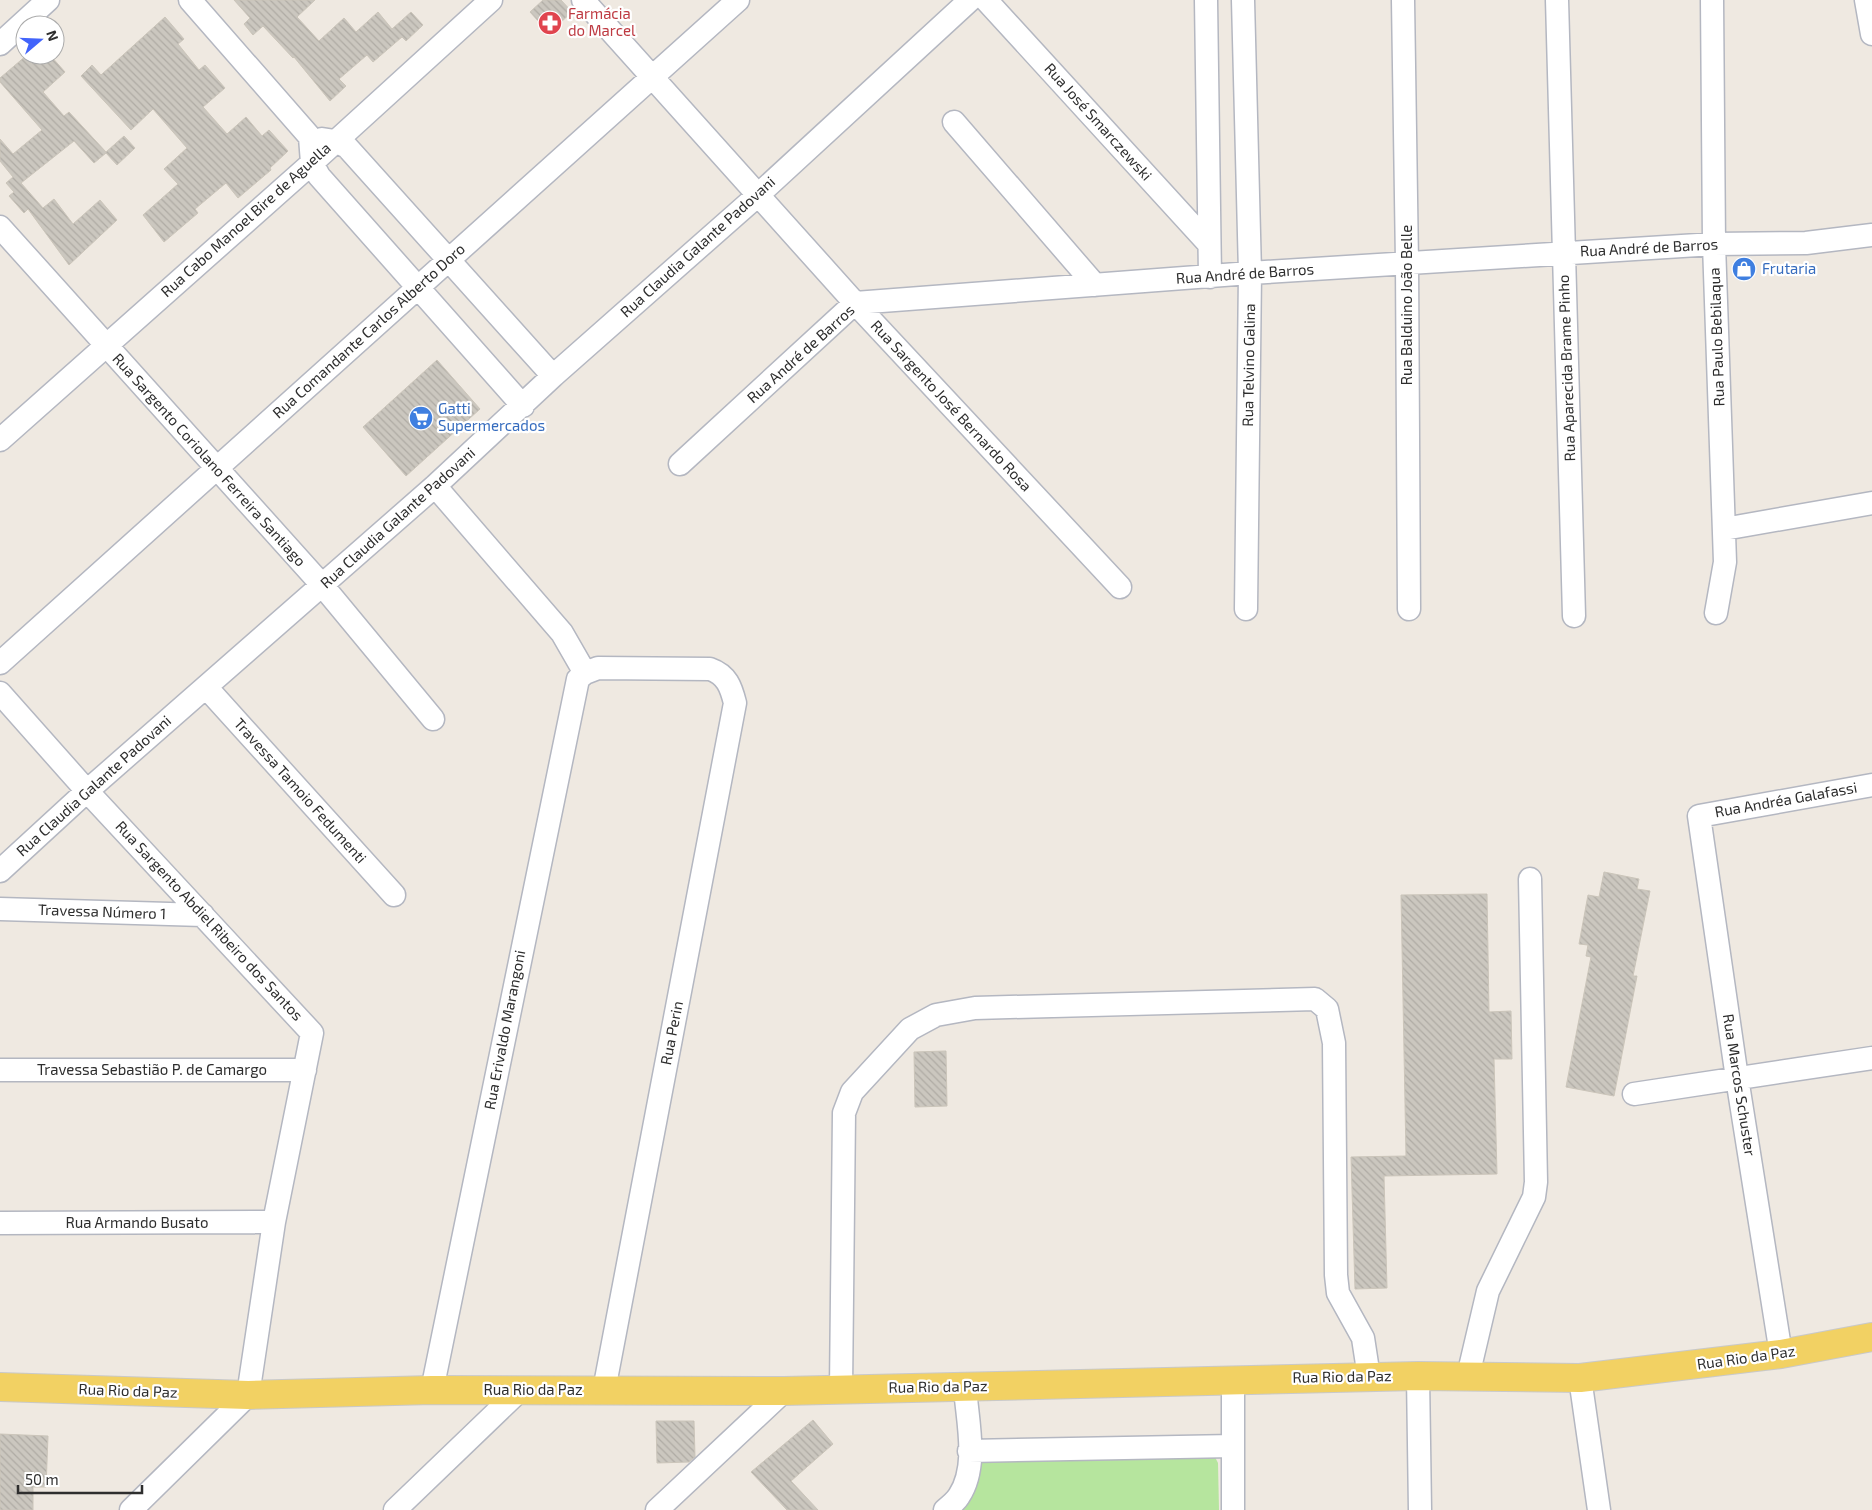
<svg xmlns="http://www.w3.org/2000/svg" width="1872" height="1510" font-family="'Exo 2',sans-serif">
  <defs>
    <pattern id="building-back-hatch" width="6" height="6" patternUnits="userSpaceOnUse" patternTransform="scale(1.25)"><rect width="6" height="6" fill="#cbc7bf"/><path d="M-1 5l2 2M0 0l6 6M5-1l2 2" fill="none" stroke="#afaba4"/></pattern>
  </defs>
  <rect width="100%" height="100%" fill="#efe9e1"/>
  <path fill="#b6e59e" d="M1215,1457L1218,1463L1219,1510H959L981,1460Z"/>
  <path fill="url(#building-back-hatch)" stroke="#cbc5ba" d="M234,0H315L297,17L319,41L344,18L356,32L378,12L392,29L411,12L423,25L406,41L402,37L373,62L367,55L339,79L346,86L330,101L294,57L293,58L263,26L253,35L244,24L250,18Z
    M543,0H561L572,12L549,33L530,12Z
    M165,17L184,39L178,44L199,70L205,65L225,88L203,107L227,134L246,117L262,136L269,130L288,151L270,168L271,170L238,198L226,183L195,209L198,213L164,242L143,215L178,184L164,169L187,148L153,109L131,130L81,76L92,65L101,75Z
    M27,55H50L65,72L43,92L64,116L69,112L106,152L124,136L135,148L117,165L106,153L94,163L74,141L21,183L43,208L54,199L73,224L100,200L117,220L69,265L28,209L24,213L9,196L14,192L6,183L13,177L0,161V139L13,154L42,130L0,82V78Z
    M437,360L480,409L406,476L363,427Z
    M1604,872L1639,879L1637,889L1650,891L1633,976H1637L1614,1096L1566,1087L1591,957L1586,956L1588,945L1579,944L1588,895L1599,897Z
    M1487,894L1489,1012L1511,1011L1512,1059H1494L1497,1174L1384,1176L1387,1288L1355,1289L1351,1157L1406,1156L1401,895Z
    M946,1051L947,1106L915,1107L914,1052Z
    M813,1420L833,1444L791,1481L818,1510H787L751,1472Z
    M656,1421H694L695,1457L689,1462L657,1463Z
    M0,1434L48,1436L46,1487H33V1510H0Z"/>
  <g fill="none" stroke-linecap="round" stroke-linejoin="round">
    <g stroke="#b4b7c1" stroke-width="25">
      <path id="minor" d="M190,0L310,137L312,163L319,176L523,406
        M583,0L855,303L1120,587
        M986,0L1209,244
        M1206,0L1210,277
        M1243,0L1250,273L1246,609
        M1403,0L1407,263L1409,609
        M1557,0L1574,616
        M1712,0L1714,244L1725,562L1716,613
        M1866,0L1872,34
        M0,44L48,0
        M954,122L1095,285
        M322,139L335,141L347,147L553,376
        M0,227L322,585L433,719
        M0,440L312,163L491,0
        M680,464L855,303L1250,273L1714,244L1806,243L1872,235
        M435,486L562,633L585,673
        M1724,529L1872,503
        M0,663L738,0
        M206,687L394,895
        M0,693L87,791L312,1033L274,1222L248,1395L131,1510
        M0,871L87,791L435,486L553,376L758,195L970,0
        M0,909L203,915
        M0,1070H305
        M1634,1094L1872,1058
        M0,1223L274,1222
        M1781,1354L1737,1078L1699,816L1872,785
        M1418,1376L1420,1510
        M1468,1376L1488,1291L1534,1197L1536,1182L1530,879
        M1580,1378L1599,1510
        M1233,1380V1510
        M841,1389L844,1113L852,1092L910,1029L936,1015L975,1008L1315,999L1327,1009L1334,1043L1336,1275L1338,1293L1363,1338L1369,1377
        M432,1390L578,679L585,673L598,668L710,669C727,675 731,687 735,703L604,1390
        M969,1451L1233,1446
        M395,1510L520,1390
        M657,1510L784,1391
        M945,1510C950,1506 956,1501 959,1496C979,1466 967,1420 965,1387"/>
    </g>
    <g stroke="#c9c9c9" stroke-width="30">
      <path id="major" d="M0,1387L248,1395L432,1390L784,1391L1418,1376L1580,1378L1781,1354L1872,1337"/>
    </g>
    <use href="#minor" stroke="#fff" stroke-width="22"/>
    <use href="#major" stroke="#f2d163" stroke-width="28"/>
  </g>
  <defs>
    <g id="pharmacy-disc" transform="scale(1.25)"><circle r="9.5" fill="#e0444e" stroke="#fff"/><path d="M-2-6h4v4h4v4h-4v4h-4v-4h-4v-4h4Z" fill="#fff"/></g>
    <g id="shop-disc" transform="scale(1.25)"><circle r="9.5" fill="#3f7fe0" stroke="#fff"/><path d="M-5-2.5h2.3a2.7 3.5 0 0 1 5.4 0H5L5.5 6h-11ZM-1.5-2.5h3a1.5 2.3 0 0 0-3 0Z" fill="#fff"/></g>
    <g id="supermarket-disc" transform="scale(1.25)"><circle r="9.5" fill="#3f7fe0" stroke="#fff"/><path d="M-6-5.5h2.5l.6 2H6L4.5 2H-2.5L-4.4-4H-6ZM-1.5 3.2a1.3 1.3 0 1 0 .1 0ZM3 3.2a1.3 1.3 0 1 0 .1 0Z" fill="#fff"/></g>
  </defs>
  <g fill-rule="evenodd">
    <use href="#pharmacy-disc" x="550" y="23"/>
    <use href="#shop-disc" x="1744" y="269"/>
    <use href="#supermarket-disc" x="421" y="418"/>
  </g>
  <g text-anchor="middle" stroke-width="4.5" stroke-linejoin="round" paint-order="stroke">
    <g font-size="15" fill="#be3a42" stroke="#fff" text-anchor="start">
      <text x="568" y="19">Farmácia<tspan x="568" dy="17">do Marcel</tspan></text>
    </g>
    <g font-size="15" fill="#2e2e2e" stroke="#fff">
      <text transform="translate(1098 122) rotate(48)" y="5">Rua José Smarczewski</text>
      <text transform="translate(246 220) rotate(-42)" y="5">Rua Cabo Manoel Bire de Aguella</text>
      <text transform="translate(698 247) rotate(-42)" y="5">Rua Claudia Galante Padovani</text>
      <text transform="translate(1649 248) rotate(-3)" y="5">Rua André de Barros</text>
      <text transform="translate(1245 274) rotate(-4)" y="5">Rua André de Barros</text>
      <text transform="translate(1407 305) rotate(-90)" y="5">Rua Balduino João Belle</text>
      <text transform="translate(369 331) rotate(-42)" y="5">Rua Comandante Carlos Alberto Doro</text>
      <text transform="translate(1717 337) rotate(-92)" y="5">Rua Paulo Bebilaqua</text>
      <text transform="translate(801 354) rotate(-42)" y="5">Rua André de Barros</text>
      <text transform="translate(1249 365) rotate(-89)" y="5">Rua Telvino Galina</text>
      <text transform="translate(1567 368) rotate(-92)" y="5">Rua Aparecida Brame Pinho</text>
      <text transform="translate(951 406) rotate(47)" y="5">Rua Sargento José Bernardo Rosa</text>
      <text transform="translate(209 460) rotate(48)" y="5">Rua Sargento Coriolano Ferreira Santiago</text>
      <text transform="translate(398 518) rotate(-42)" y="5">Rua Claudia Galante Padovani</text>
      <text transform="translate(94 786) rotate(-42)" y="5">Rua Claudia Galante Padovani</text>
      <text transform="translate(300 791) rotate(48)" y="5">Travessa Tamoio Fedumenti</text>
      <text transform="translate(1786 800) rotate(-10)" y="5">Rua Andréa Galafassi</text>
      <text transform="translate(102 912) rotate(2)" y="5">Travessa Número 1</text>
      <text transform="translate(209 921) rotate(47)" y="5">Rua Sargento Abdiel Ribeiro dos Santos</text>
      <text transform="translate(505 1030) rotate(-79)" y="5">Rua Erivaldo Marangoni</text>
      <text transform="translate(672 1033) rotate(-79)" y="5">Rua Perin</text>
      <text x="152" y="1075">Travessa Sebastião P. de Camargo</text>
      <text transform="translate(1739 1085) rotate(81)" y="5">Rua Marcos Schuster</text>
      <text x="137" y="1228">Rua Armando Busato</text>
      <text transform="translate(1746 1358) rotate(-8)" y="5">Rua Rio da Paz</text>
      <text transform="translate(1342 1377) rotate(-1)" y="5">Rua Rio da Paz</text>
      <text transform="translate(938 1387) rotate(-1)" y="5">Rua Rio da Paz</text>
      <text x="533" y="1395">Rua Rio da Paz</text>
      <text transform="translate(128 1391) rotate(2)" y="5">Rua Rio da Paz</text>
    </g>
    <g font-size="15" fill="#366cbe" stroke="#fff" text-anchor="start">
      <text x="1762" y="274">Frutaria</text>
      <text x="438" y="414">Gatti<tspan x="438" dy="17">Supermercados</tspan></text>
    </g>
  </g>
  <g transform="translate(40 40) rotate(71)"><circle r="24" fill="#ffffff" stroke="#ababab"/>
  <path d="M0-4L9 19L0 12L-9 19Z" fill="#4264fb"/>
  <text y="-8" font-size="14" font-weight="bold" text-anchor="middle" fill="#2e2e2e">N</text>
  </g>
  <path d="M18 1485v8h124v-8" fill="none" stroke="#2e2e2e" stroke-width="2.5"/>
  <text x="25" y="1485" font-size="15" fill="#2e2e2e" stroke="#ffffff" stroke-width="4" paint-order="stroke">50 m</text>
</svg>
